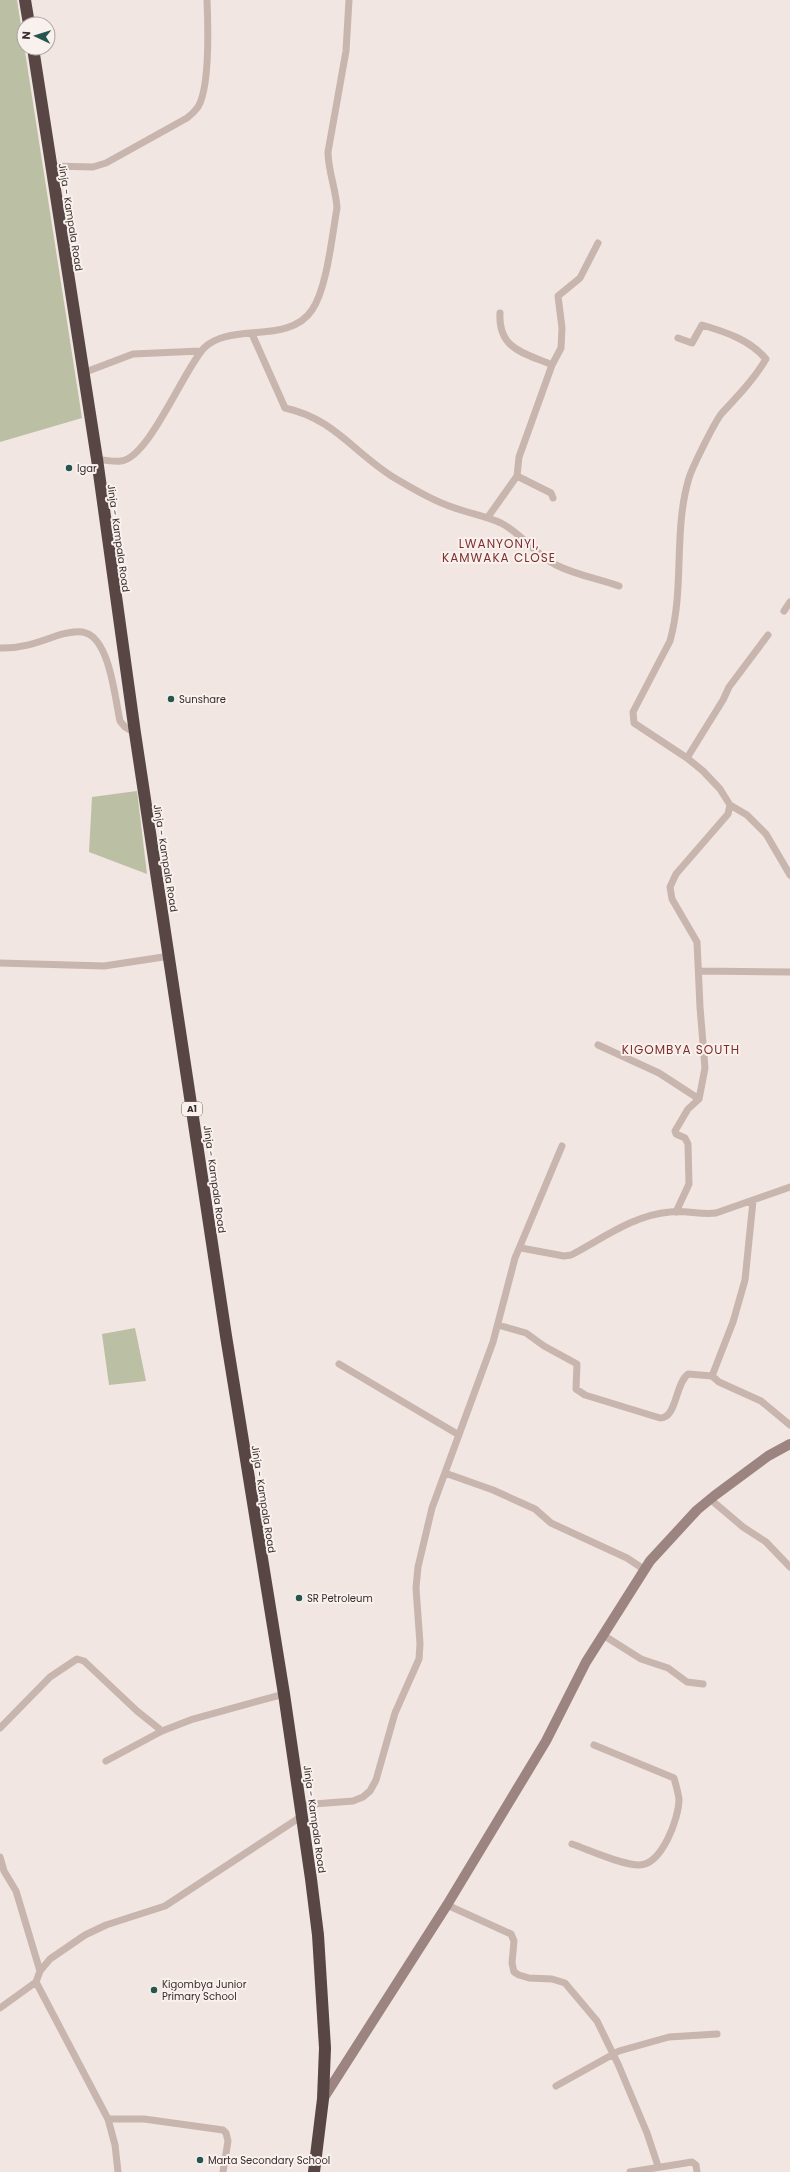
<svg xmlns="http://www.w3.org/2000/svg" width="790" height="2172" font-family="Poppins,sans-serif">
  <rect width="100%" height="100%" fill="#f1e6e1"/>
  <path fill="#bbbfa3" d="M0,0H17L82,418L0,442Z
    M137,791L147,874L89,852L92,797Z
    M135,1328L146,1381L109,1385L102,1334Z"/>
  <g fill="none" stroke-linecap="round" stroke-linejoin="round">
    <path stroke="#c8b5ae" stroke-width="7" d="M51,166L93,167L106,163L187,118C191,115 195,111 198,107C210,87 208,24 207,0
      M500,313C498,350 525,353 552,365
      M252,334L285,408C336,419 355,455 398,480C415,490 433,501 452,507C468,513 485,516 501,523C522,534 537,556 556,565C576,575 599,579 619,586
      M678,338L692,343L702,325C726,332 750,340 766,359C754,379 738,396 722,413C715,421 692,468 689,478C673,531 685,587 670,641L633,712L634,723L687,758
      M83,373L133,354L200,351
      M97,459C104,460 114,462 121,461C149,458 184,369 204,348C229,322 289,345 312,310C327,288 332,236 337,208C336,189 328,171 328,152L346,51L349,0
      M517,476L519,457L552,365L561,348L562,328L558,296L580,278L598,243
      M488,517L517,476L551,493L553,498
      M784,611L790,602
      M768,635L729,687L723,700L687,758L703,771L720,789L730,805L747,815L766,834L790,875
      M0,648C22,649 39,642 59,635C67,633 78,630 86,633C110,641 115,699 120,721L125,727L135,733
      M0,963L104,966L170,956
      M699,971L790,972
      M598,1045L659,1073L699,1099
      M753,1201L745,1280L733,1322L712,1376L719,1382L761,1401L790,1425
      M676,1212L689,1184L688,1144L685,1138L676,1134L675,1131L688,1109L699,1099L705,1068L700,1007L697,942L672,899L670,887L676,874L728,814L730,805
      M521,1248L564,1256L571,1255C602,1239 633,1215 670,1212C685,1210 701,1215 716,1213L790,1187
      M498,1325L526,1333L544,1346L577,1364L576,1389L585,1395L660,1418C677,1418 675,1384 688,1374L712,1376
      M339,1364L459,1435
      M445,1473L493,1490L535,1509L551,1523L627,1558L645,1570
      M710,1499L743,1527L766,1542L790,1567
      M603,1635L641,1659L668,1668L687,1682L703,1684
      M0,1728L50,1677L77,1659L84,1661L137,1711L162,1731
      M106,1761L162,1731L193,1719L284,1694
      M301,1805L353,1801L363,1797L370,1791L376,1780L395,1713L419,1659L420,1644L416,1588L418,1567L432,1508L493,1342L515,1258L562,1146
      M572,1844C589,1850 622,1865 639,1865C662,1865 679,1818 679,1799C678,1792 676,1785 674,1778L594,1745
      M0,1857L4,1871L16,1891L40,1971
      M447,1905L511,1934L514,1941L512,1963L514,1972L519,1975L529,1978L552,1979L565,1983L597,2021L618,2064L647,2133L658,2166
      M36,1982L108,2119L115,2145L118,2172
      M0,2008L36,1982L40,1971L50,1959L85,1935L106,1925L165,1906L302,1816
      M556,2086L619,2051L669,2037L717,2034
      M108,2119H144L223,2130L226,2133L228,2141L223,2172
      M630,2172L692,2162L696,2165L697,2172"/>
    <path stroke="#9c8480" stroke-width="10" d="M323,2099L447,1905L546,1741L586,1662L650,1561L697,1510L714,1496L768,1456L790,1444"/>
    <path stroke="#584644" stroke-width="12" d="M25,0L29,24
      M33,48L97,459L135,733L226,1336L284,1694L311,1879L318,1935L325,2048L323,2099L314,2172"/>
  </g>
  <g fill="#25554e" stroke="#f9f1ee" stroke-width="1.5">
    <circle cx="69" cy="468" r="4"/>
    <circle cx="171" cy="699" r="4"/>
    <circle cx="299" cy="1598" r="4"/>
    <circle cx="154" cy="1990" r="4"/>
    <circle cx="200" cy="2160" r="4"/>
  </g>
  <g text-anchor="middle" stroke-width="4" stroke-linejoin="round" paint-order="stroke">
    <rect fill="#f9f1ee" stroke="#726866" stroke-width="1" x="182" y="1102" width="20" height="14" rx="3"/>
    <g font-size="9" font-weight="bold" fill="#382d2c">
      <text x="192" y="1112">A1</text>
    </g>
    <g font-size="10" fill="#382d2c" stroke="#f9f1ee">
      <text transform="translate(71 217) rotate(81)" y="4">Jinja - Kampala Road</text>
      <text transform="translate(119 538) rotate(82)" y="4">Jinja - Kampala Road</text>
      <text transform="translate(166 858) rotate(81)" y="4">Jinja - Kampala Road</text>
      <text transform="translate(215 1179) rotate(82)" y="4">Jinja - Kampala Road</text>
      <text transform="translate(264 1499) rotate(81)" y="4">Jinja - Kampala Road</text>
      <text transform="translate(315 1819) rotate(82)" y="4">Jinja - Kampala Road</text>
    </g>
    <g font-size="10" fill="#382d2c" stroke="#f9f1ee" text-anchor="start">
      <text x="77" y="472">Igar</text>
      <text x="179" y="703">Sunshare</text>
      <text x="307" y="1602">SR Petroleum</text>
      <text x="162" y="1988">Kigombya Junior<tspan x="162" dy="12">Primary School</tspan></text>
      <text x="208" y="2164">Marta Secondary School</text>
    </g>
    <g font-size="12" letter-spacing="1" fill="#7e2f2d" stroke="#f9f1ee">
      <text x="499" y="548">LWANYONYI,<tspan x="499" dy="14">KAMWAKA CLOSE</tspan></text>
      <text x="681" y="1054">KIGOMBYA SOUTH</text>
    </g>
  </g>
  <g transform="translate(36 36) rotate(274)"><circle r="19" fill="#f9f1ee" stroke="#aca3a0"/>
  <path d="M0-3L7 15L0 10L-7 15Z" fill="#25554e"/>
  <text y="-6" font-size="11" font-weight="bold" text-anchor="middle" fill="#382d2c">N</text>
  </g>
</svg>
